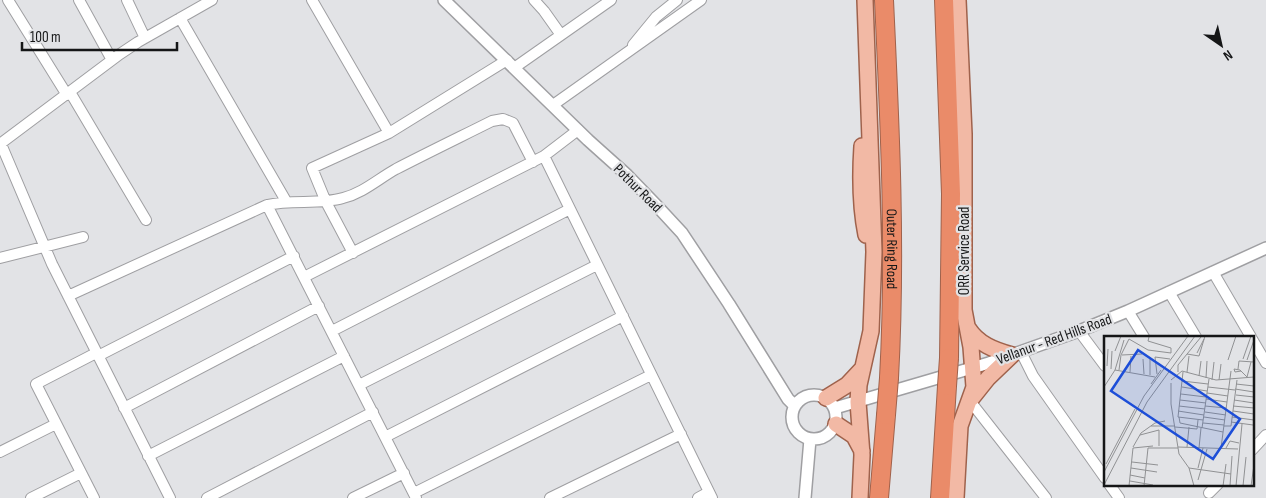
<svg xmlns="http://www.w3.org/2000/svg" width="1266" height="498" font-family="'Sofia Sans Condensed',sans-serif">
  <rect width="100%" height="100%" fill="#e2e3e6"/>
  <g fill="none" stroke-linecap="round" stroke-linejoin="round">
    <g stroke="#9f9fa2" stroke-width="12">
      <path id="minor" d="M8,0L67,95
        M79,0L112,60
        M127,0L145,38
        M312,0L389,133
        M534,0L544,11L561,35
        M180,18L286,201
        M633,45L656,17L677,0
        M514,68L611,0
        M70,92L146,220
        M553,105L701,0
        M0,144L120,54L138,42L212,0
        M1,144L52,264L170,498
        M544,156L712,498
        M267,205L416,498
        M353,253L326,202L312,168L389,133L507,60
        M0,258L83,237
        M1213,272L1251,337
        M304,277L544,156L578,130
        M1169,292L1196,337
        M68,296L267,205C292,199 319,205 343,198C363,193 378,179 396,169C427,153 460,137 492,121L503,119L513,123L533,162
        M1128,311L1144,337
        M332,331L570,209
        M1079,331L1105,366
        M1252,339L1266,363
        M1021,352L1033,376L1105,478
        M98,356L294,256
        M359,385L597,265
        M970,401L1046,498
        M124,408L319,306
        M385,437L623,316
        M1252,450L1266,435
        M0,452L56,424
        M148,456L344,356
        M1109,484L1119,498
        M414,493L651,375
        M1209,493L1218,484
        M31,498L81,473
        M94,498L36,384L96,353
        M207,498L373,412
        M353,498L404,473
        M550,498L681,434
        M698,498L709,492"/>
    </g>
    <g stroke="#9f9fa2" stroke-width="14">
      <path id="tertiary" d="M444,0L588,140L627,175L657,206L682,233L729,304L788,399L795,406
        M792 417a22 22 0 1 1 44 0a22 22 0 1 1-44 0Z
        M835,408L989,363L1079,331L1128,311L1266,248
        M805,498L810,439"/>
    </g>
    <g stroke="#9f624c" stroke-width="18">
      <path id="primary" d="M862,146C860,176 860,205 866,235
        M968,328C978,344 994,350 1012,355
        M826,398L847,385L862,369
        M972,398L988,378L1012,355
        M836,424L854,436L862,451
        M860,498L862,455L858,402L859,385L871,331L874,252L865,0
        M956,498L960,426L974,387L971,347L964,310V134L958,0"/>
    </g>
    <g stroke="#9f624c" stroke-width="20">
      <g id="motorway">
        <path id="s1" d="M884,0C890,126 896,252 889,378"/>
        <path d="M944,0L951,194L949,358"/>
        <path d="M879,498L886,415"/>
        <path d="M940,498L947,386"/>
      </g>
    </g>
    <use href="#minor" stroke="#fff" stroke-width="10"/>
    <use href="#tertiary" stroke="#fff" stroke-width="11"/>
    <use href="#primary" stroke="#f2b9a5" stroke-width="15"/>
    <use href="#motorway" stroke="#ea8b69" stroke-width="18"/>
    <g stroke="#9f624c" stroke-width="20" stroke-linecap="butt">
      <path id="motorway-bridge" d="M947,386L949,358
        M886,415L889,378"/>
    </g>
    <use href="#motorway-bridge" stroke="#ea8b69" stroke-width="18"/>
  </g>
  <g text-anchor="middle" stroke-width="4.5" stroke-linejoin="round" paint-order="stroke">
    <g font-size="15" fill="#151617" stroke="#e2e3e6">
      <text transform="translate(638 188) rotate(45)" y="5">Pothur Road</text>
      <text dy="5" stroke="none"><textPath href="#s1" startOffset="249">Outer Ring Road</textPath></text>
      <text transform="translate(964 251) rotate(-90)" y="5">ORR Service Road</text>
      <text transform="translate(1054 339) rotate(-20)" y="5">Vellanur - Red Hills Road</text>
    </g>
  </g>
  <g transform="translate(1104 336)">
    <rect width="150" height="150" fill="#e2e3e6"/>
    <path fill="none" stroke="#909193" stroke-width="1" d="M45,1L44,5L67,12M11,15L17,0M93,17L100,3M83,18L95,20L101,0M18,19L38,18M46,22V39M39,23L40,38M139,23L147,0M124,24L132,0M143,24L150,4M3,30L4,13M7,33L8,15M134,33L135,25L150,26M11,34L20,4M15,34L17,19L25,3L44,14L67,17V12M137,35L131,36L130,33L136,34L144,42M26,36L27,20M74,36V29L97,1M83,36L85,20M53,38L51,21L66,23M95,40L97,25M143,41L147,26M102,42L103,25M67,44L78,35L112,44L150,41M108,44L110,26M115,44L117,28M78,45L104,48M67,47V68L75,118L85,132L90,150M47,48L57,34M132,48L150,50M0,51L11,34L51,41M78,51L103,55M104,51L131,54M131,53L150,56M103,57L124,60M77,58L102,61M132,59L150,61M102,63L123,66M76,64L102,67M130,64L150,67M75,70L101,73M101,70L122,72M129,70L150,72M74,75L100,79M129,75L150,78M101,76L122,79M74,81L79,36M74,81L99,84M75,81L76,87L119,96M100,81L121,84M128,81L150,84M127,86L149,89M99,87L120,89M47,90H71M120,90H127L133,44M71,91L93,93L94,84M98,92L105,43M55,94V110M36,99L55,94M29,111L37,97L51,87L61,85M74,111L134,113M83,111L85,91M95,112L97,92M117,112L127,35M122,112L126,105L135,107M28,126L54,129M2,128L31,73M27,132L53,136M85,132L127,138M94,132L99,112M0,136L40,60L84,0M26,139L41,142M94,144L103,113M26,145L49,149M0,149L43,66L91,0M25,150L29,112L49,110M40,150L44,112H74M99,150H123M119,150L122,128M126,150L128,120M132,150L138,88M139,150L142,121M147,150L150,129"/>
    <path fill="#1d4ed8" fill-opacity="0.15" stroke="#1d4ed8" stroke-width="2.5" d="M34,14L136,83L109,123L7,55Z"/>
    <rect width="150" height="150" fill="none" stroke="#151617" stroke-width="2.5"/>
  </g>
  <g transform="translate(1221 45) rotate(146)" stroke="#e2e3e6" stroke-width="4" paint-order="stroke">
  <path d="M0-4L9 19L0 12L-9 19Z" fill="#151617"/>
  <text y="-8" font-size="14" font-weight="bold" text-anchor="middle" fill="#151617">N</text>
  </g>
  <path d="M22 42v8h155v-8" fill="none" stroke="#151617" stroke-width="2.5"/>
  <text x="30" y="42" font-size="15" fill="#151617" stroke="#e2e3e6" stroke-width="4" paint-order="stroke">100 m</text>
</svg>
